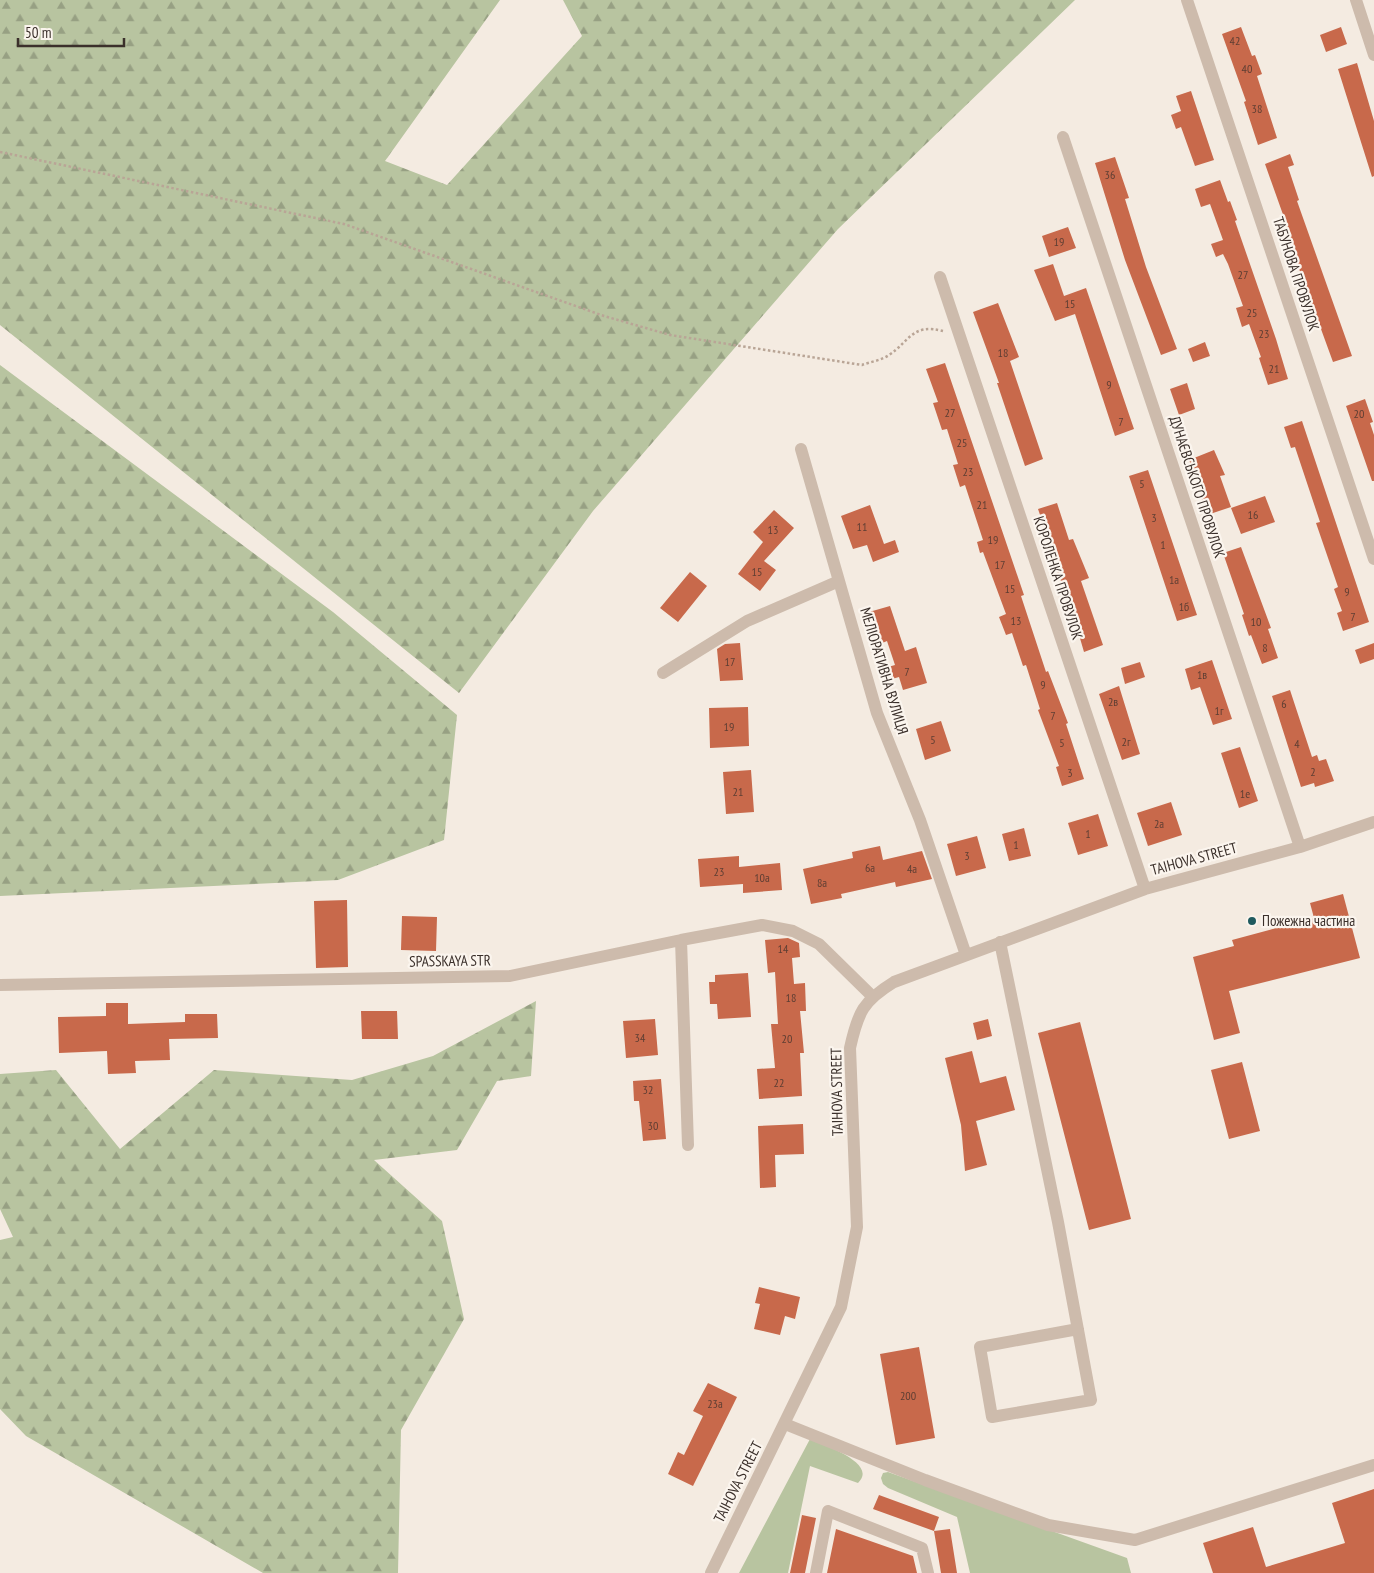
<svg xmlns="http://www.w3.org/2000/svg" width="1374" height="1573" font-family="'PT Sans Narrow',sans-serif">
  <defs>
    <pattern id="forest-firs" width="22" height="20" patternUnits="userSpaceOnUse" patternTransform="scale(1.25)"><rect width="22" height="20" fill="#b8c4a0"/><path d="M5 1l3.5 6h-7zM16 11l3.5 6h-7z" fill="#97a083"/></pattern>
  </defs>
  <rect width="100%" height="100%" fill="#f4ebe1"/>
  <path fill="#b8c4a0" d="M810,1439C823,1445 879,1463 858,1483L810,1466L788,1573H739Z
    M888,1472L1127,1558L1131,1573H970L957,1517L888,1488L883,1484L881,1478L883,1473Z"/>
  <path fill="url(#forest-firs)" d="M0,0H500L385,161L447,185L582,36L563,0H1075L838,229L593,511L459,693L0,325Z
    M0,365L333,612L457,715L444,840L338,880L0,896Z
    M536,1001L531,1076L497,1081L457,1150L374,1160L442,1221L464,1319L401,1430L398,1573H263L26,1436L0,1409V1240L13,1237L0,1209V1074L56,1070L120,1149L214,1070L352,1080L433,1056Z"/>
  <path fill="#c8694b" d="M1241,27L1252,56L1255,55L1262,74L1257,76L1277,138L1258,145L1244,102L1246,101L1222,34Z
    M1341,27L1347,44L1326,52L1320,35Z
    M1357,63L1374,121V176L1372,177L1338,69Z
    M1191,91L1214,160L1195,166L1181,127L1176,129L1171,115L1181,111L1176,96Z
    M1290,154L1294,165L1288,167L1299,200L1297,201L1352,356L1333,362L1290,244L1283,224L1286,223L1265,164Z
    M1115,157L1129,198L1125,199L1146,267L1177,349L1161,355L1125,260L1095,163Z
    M1220,180L1228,202L1230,201L1237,220L1235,221L1276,339L1288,379L1268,385L1259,358L1261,357L1249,324L1242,327L1236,308L1243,306L1228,264L1223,254L1216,257L1211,244L1223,240L1210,204L1201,207L1195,189Z
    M1068,227L1076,248L1049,257L1042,236Z
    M1053,264L1064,296L1086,288L1134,429L1115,436L1075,314L1055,321L1034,270Z
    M998,303L1019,357L1010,361L1043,459L1025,466L997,383H999L973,312Z
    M1205,342L1210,356L1193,362L1188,349Z
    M945,363L1024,595L1021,596L1046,672L1048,671L1068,723L1066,724L1084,779L1062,786L1056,767L1059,766L1038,710L1040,709L1026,665L1023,666L1012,633L1006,635L999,617L1006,614L983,552L980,553L977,542L983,540L965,485L960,487L953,465L958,464L947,429L942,430L933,403L938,402L926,369Z
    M1187,383L1195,409L1179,415L1170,389Z
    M1365,399L1373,422L1370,423L1374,435V481H1372L1346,406Z
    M1302,421L1369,622L1343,631L1337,613L1342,611L1334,589L1338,587L1316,523L1320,522L1295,447L1291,448L1284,427Z
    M1214,450L1225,475L1220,476L1231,507L1207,515L1201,497L1204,496L1189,460Z
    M1148,470L1197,615L1177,621L1129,476Z
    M1265,496L1275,522L1241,534L1231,508Z
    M1057,503L1069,540L1073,539L1089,578L1081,581L1103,645L1084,652L1070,604L1048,548L1051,547L1038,509Z
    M870,505L884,544L895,540L899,552L873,562L867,545L853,549L841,516Z
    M774,510L794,528L764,561L776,570L760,591L738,574L763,542L753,532Z
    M1241,547L1271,628L1268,629L1278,658L1262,664L1251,635L1249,636L1242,615L1244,614L1223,553Z
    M690,572L707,586L678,622L660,608Z
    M890,606L905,651L916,647L927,683L903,690L899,677L892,679L888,667L895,665L887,641L880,644L869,612Z
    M740,643L743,680L720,681L717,649L725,644Z
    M1374,643V659L1360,664L1355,650Z
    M1212,660L1232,719L1213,725L1200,687L1191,690L1185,669Z
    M1140,662L1145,677L1125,684L1121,668Z
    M1119,686L1140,754L1122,760L1099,694Z
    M1290,690L1312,757L1317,755L1319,761L1326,759L1334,781L1315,787L1314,783L1301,787L1272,696Z
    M748,707L749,746L710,748L709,708Z
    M941,721L951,751L925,760L916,729Z
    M1240,747L1258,801L1239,808L1221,753Z
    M751,770L754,812L726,814L723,772Z
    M1171,802L1182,835L1148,846L1137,813Z
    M1098,814L1108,846L1078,855L1068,823Z
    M1024,828L1031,856L1009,861L1002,834Z
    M977,836L986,868L956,876L947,844Z
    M880,846L883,860L922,851L932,879L896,887L895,882L841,894L842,898L811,904L803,869L853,858L852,852Z
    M739,856V867L780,863L782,890L743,893V884L700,887L698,859Z
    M1343,894L1360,958L1229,991L1240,1033L1214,1040L1193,957L1234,946L1232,940L1314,918L1310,903Z
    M347,900L348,967L316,968L314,901Z
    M402,916L437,917L436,951L401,950Z
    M788,938L799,943L800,957L792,958L794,984L805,983L806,1011H800L804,1053H800L802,1096L759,1099L757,1069L775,1068L771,1024H778L775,972L768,973L765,940Z
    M748,973L751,1017L718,1019L717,1004H710L709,982H715V975Z
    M106,1003H128V1024L185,1022V1014H217L218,1038L169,1039L170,1060L135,1061L136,1073L108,1074L107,1051L59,1053L58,1017L106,1016Z
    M361,1011H397L398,1039H362Z
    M655,1019L658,1055L626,1058L623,1021Z
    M988,1019L992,1036L977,1040L973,1023Z
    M1080,1022L1131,1219L1089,1230L1038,1033Z
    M972,1051L980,1083L1006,1076L1015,1110L976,1121L987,1165L965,1171L961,1125L945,1058Z
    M1242,1062L1260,1131L1229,1139L1211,1070Z
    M661,1079L666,1139L643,1141L639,1101H634L633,1081Z
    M803,1124L804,1154L775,1155L776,1187L760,1188L758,1126Z
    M759,1287L800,1297L795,1319L785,1316L780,1335L754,1329L760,1304L755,1303Z
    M919,1347L935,1438L896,1445L880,1354Z
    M708,1383L737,1397L693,1486L668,1474L678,1452L684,1455L703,1416L693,1411Z
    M1374,1489V1573H1213L1203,1543L1253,1527L1266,1567L1345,1543L1332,1503Z
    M879,1495L939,1517L934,1531L873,1509Z
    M802,1515L816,1518L805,1573H790Z
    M836,1529L913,1556L917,1573H827Z
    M950,1529L957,1573H941L934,1531Z"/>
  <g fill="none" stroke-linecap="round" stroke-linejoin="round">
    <path stroke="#b9a596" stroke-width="2.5" stroke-dasharray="2.5 2.5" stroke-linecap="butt" d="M0,152L344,224L604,316L670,335L862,365C870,362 882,360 889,355C910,341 912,323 943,331"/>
    <path stroke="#cdbbac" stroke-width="12" d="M1187,0L1374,559
      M1356,0L1374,55
      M1063,137L1300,847
      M940,277L1145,889
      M801,449L877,713L920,820L966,955
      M663,673L747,621L839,581
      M681,940L688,1145
      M1000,942L1058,1222L1091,1400L992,1417L980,1347L1078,1329
      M0,985L510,976L681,940L762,925L793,931L819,944L872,996
      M785,1424L925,1480L1048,1525L1135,1540L1374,1465
      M711,1573L841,1307L857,1227L850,1048C858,1012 863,1001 894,982L1145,889L1300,847L1374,822
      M816,1573L828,1511L922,1548L928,1573"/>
  </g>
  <circle fill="#1f5a5e" stroke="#fbf5ee" stroke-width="2" cx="1252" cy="921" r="5"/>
  <g text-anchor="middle" stroke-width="4.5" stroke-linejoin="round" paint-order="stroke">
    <g font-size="12" fill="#5e3e33">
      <text x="1235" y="45">42</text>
      <text x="1247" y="73">40</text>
      <text x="1257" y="113">38</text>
      <text x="1110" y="179">36</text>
      <text x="1059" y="246">19</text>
      <text x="1243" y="279">27</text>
      <text x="1070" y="308">15</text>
      <text x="1252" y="317">25</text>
      <text x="1264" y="338">23</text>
      <text x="1003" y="357">18</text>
      <text x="1274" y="373">21</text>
      <text x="1109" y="389">9</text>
      <text x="950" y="417">27</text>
      <text x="1359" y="418">20</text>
      <text x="1121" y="426">7</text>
      <text x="962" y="447">25</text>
      <text x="968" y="476">23</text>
      <text x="1142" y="488">5</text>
      <text x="982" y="509">21</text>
      <text x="1253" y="519">16</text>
      <text x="1154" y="522">3</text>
      <text x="862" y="531">11</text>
      <text x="773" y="534">13</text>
      <text x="993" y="544">19</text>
      <text x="1163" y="549">1</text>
      <text x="1000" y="569">17</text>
      <text x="757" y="576">15</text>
      <text x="1174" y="584">1а</text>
      <text x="1010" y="593">15</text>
      <text x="1347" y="596">9</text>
      <text x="1184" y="611">1б</text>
      <text x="1353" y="621">7</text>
      <text x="1016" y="625">13</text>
      <text x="1256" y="626">10</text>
      <text x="1265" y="652">8</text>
      <text x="730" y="666">17</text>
      <text x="907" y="676">7</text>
      <text x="1202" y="679">1в</text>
      <text x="1043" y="689">9</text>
      <text x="1113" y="706">2в</text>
      <text x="1284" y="708">6</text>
      <text x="1219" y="715">1г</text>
      <text x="1053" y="720">7</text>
      <text x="729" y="731">19</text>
      <text x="933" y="744">5</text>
      <text x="1126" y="746">2г</text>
      <text x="1062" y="747">5</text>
      <text x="1297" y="748">4</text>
      <text x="1313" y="776">2</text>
      <text x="1070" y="777">3</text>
      <text x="738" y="796">21</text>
      <text x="1245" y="798">1е</text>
      <text x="1159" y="828">2а</text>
      <text x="1088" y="838">1</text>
      <text x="1016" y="849">1</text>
      <text x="967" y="860">3</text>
      <text x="870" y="872">6а</text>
      <text x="912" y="873">4а</text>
      <text x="719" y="876">23</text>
      <text x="762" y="882">10а</text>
      <text x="822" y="887">8а</text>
      <text x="783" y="953">14</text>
      <text x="791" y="1002">18</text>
      <text x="640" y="1042">34</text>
      <text x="787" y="1043">20</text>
      <text x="779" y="1087">22</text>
      <text x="648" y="1094">32</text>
      <text x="653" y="1130">30</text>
      <text x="908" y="1400">200</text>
      <text x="715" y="1408">23а</text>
    </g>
    <g font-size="15" fill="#3b302b" stroke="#fbf5ee">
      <text transform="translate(1296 274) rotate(72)" y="5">ТАБУНОВА ПРОВУЛОК</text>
      <text transform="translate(1197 487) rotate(72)" y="5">ДУНАЄВСЬКОГО ПРОВУЛОК</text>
      <text transform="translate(1058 578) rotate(72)" y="5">КОРОЛЕНКА ПРОВУЛОК</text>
      <text transform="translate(884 671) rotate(73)" y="5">МЕЛІОРАТИВНА ВУЛИЦЯ</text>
      <text transform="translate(1194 859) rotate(-15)" y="5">TAIHOVA STREET</text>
      <text transform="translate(450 961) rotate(-1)" y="5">SPASSKAYA STR</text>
      <text transform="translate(837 1092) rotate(-91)" y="5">TAIHOVA STREET</text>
      <text transform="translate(738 1482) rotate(-63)" y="5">TAIHOVA STREET</text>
    </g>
    <g font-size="15" fill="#3b302b" stroke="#fbf5ee" text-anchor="start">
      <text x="1262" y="926">Пожежна частина</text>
    </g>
  </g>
  <path d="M18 38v8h106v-8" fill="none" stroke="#3b302b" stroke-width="2.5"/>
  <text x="25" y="38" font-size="15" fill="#3b302b" stroke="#fbf5ee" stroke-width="4" paint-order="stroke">50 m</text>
</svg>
